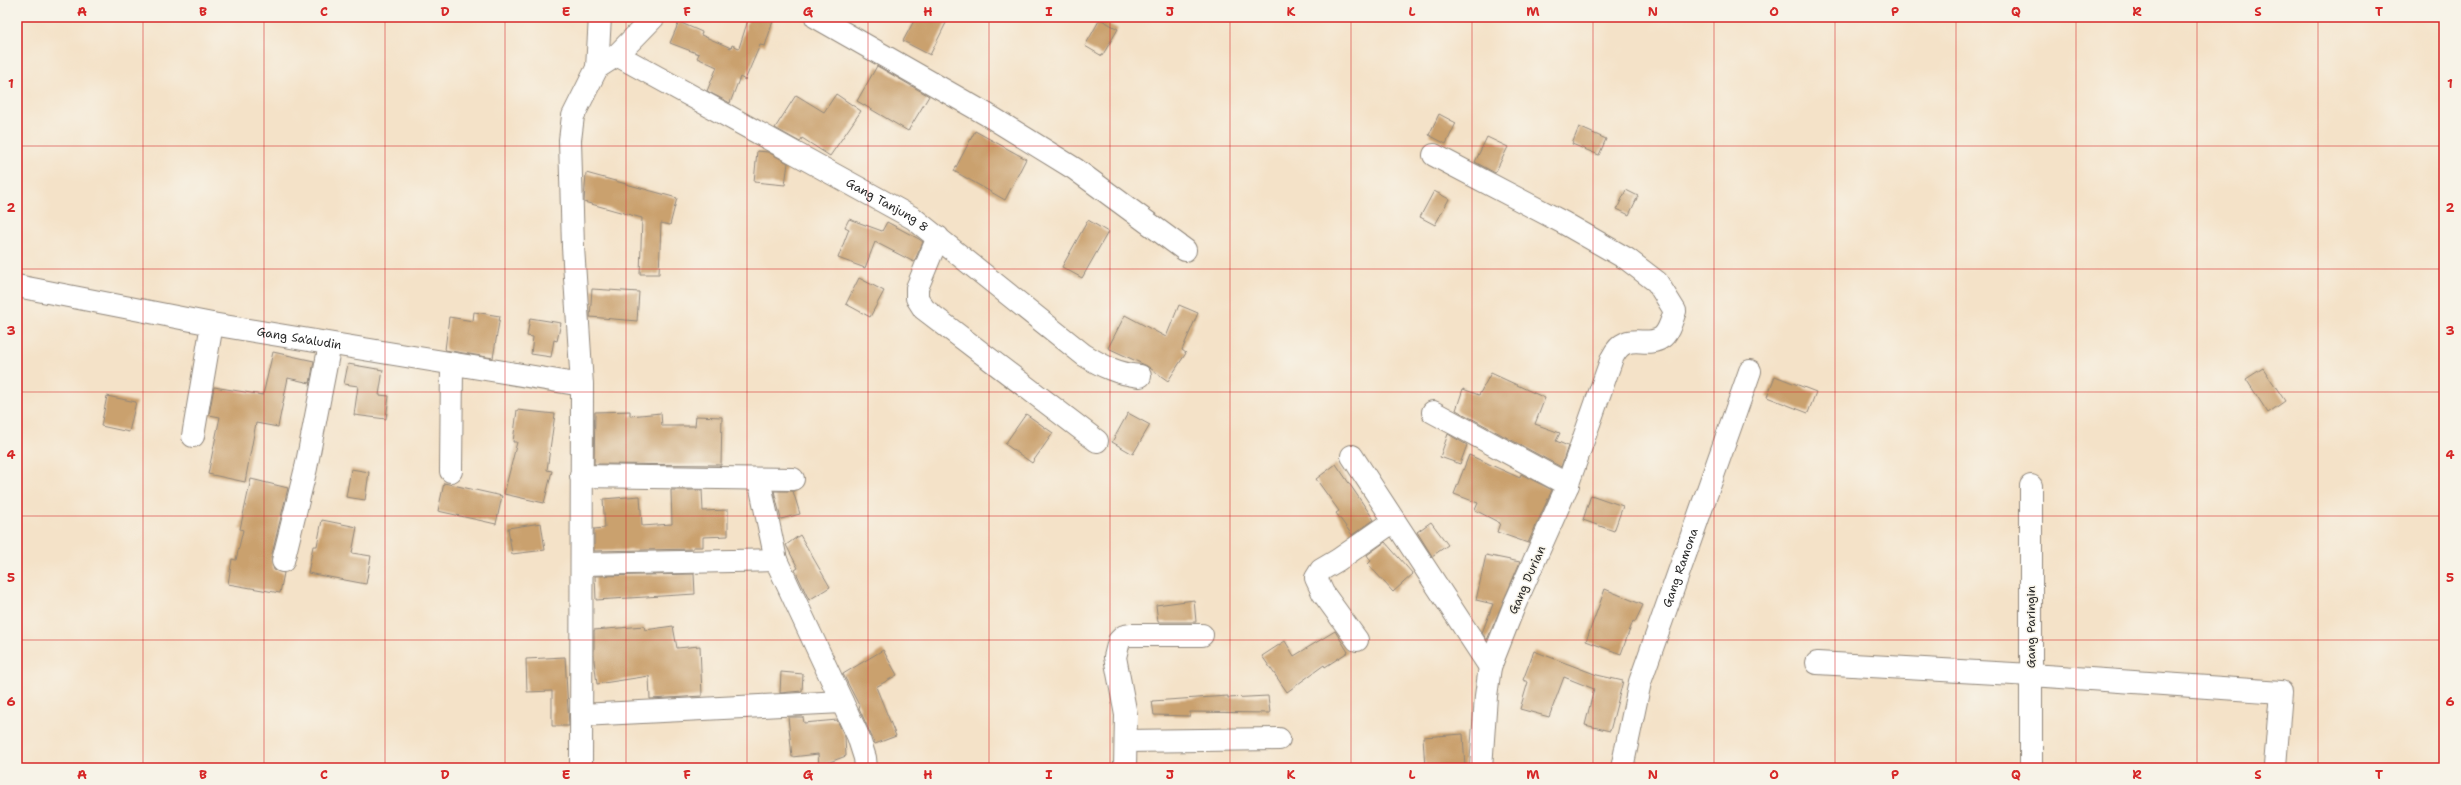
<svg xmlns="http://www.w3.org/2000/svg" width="2461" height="785" font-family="'Shantell Sans',sans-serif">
  <rect width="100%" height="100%" fill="#f7f3e8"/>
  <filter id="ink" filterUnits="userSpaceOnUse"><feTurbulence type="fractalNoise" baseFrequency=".025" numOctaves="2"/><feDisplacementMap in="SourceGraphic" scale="8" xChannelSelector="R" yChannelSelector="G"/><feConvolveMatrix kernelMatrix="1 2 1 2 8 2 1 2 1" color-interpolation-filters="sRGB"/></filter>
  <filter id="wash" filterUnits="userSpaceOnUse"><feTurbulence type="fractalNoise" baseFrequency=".012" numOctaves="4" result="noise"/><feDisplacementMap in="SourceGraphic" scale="16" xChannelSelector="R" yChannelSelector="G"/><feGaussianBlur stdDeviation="0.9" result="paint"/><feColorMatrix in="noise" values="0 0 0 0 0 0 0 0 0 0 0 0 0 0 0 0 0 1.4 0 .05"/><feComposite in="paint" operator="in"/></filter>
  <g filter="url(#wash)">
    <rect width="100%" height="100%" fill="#f4e2c8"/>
    <g id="blocks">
      <path fill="#caa16e" d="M749,17H759L773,21L765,46L760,45L745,80L740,77L730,103L707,91L717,67L697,58L699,54L670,43L679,22L702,32L701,35L731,48L732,45L739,48Z
        M916,17H949L930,55L903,41Z
        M1100,19L1118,29L1102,56L1085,46Z
        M877,66L929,96L908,131L857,101Z
        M836,94L861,111L830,156L802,138L800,142L775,128L796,95L824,112Z
        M1439,114L1456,123L1446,144L1429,135Z
        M1579,127L1606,139L1599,155L1572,144Z
        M975,131L1026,159L1005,200L954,171Z
        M1487,137L1508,147L1495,173L1475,162Z
        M757,151L768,152L788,163L785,185L754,182Z
        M586,173L677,198L670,225L661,223L659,274H640L642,218L584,202Z
        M1626,190L1638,196L1629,215L1617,209Z
        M1434,191L1449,199L1435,225L1420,217Z
        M849,219L882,231L887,222L919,239L923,242L914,262L875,242L865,268L838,258L849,229L845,227Z
        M1088,220L1108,232L1082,278L1062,267Z
        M859,278L884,291L870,317L846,304Z
        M592,289L639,292L637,321L590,317Z
        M1179,305L1198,313L1182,350L1186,353L1168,381L1147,366L1108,348L1125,315L1166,337Z
        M474,312L500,316L493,358L445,350L449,317L473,321Z
        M530,318L561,323L557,341L554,340L551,357L531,354L533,337L527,336Z
        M273,352L314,361L310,383L288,378L278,427L256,423L245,482L208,474L220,417L209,415L214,387L263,395Z
        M348,364L383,370L379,395L389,396L386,419L354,415L358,386L344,384Z
        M2263,368L2285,401L2268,413L2246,379Z
        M1491,373L1545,398L1535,424L1560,433L1556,441L1568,446L1561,467L1456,410L1463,389L1479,395Z
        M1775,376L1816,392L1808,413L1767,397Z
        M107,396L136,402L129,432L101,426Z
        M517,410L555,414L547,470L552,471L544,503L504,494L517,442H513Z
        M630,411V416L661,413L662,426H695L696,416L722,417L721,465L594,464L595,412Z
        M1128,413L1150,425L1133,454L1112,442Z
        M1026,414L1053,433L1032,463L1005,444Z
        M1448,434L1467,445L1460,464L1440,457Z
        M1469,455L1520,478L1521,474L1552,490L1528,543L1497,532L1500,523L1475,510L1478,503L1454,494Z
        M1336,464L1374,520L1352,535L1336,513L1339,511L1316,479Z
        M351,469L369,472L365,500L346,497Z
        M251,479L288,488L271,558L274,570L284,573L280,593L228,584L232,559L236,560L243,530L240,529Z
        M444,483L502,496L496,524L438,511Z
        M671,490H702L703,511L728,510V536L703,537V547H693V549L594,551V529L605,528L603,499L640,496L642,526L672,524Z
        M774,491H793L800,514L781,519Z
        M1591,495L1623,506L1614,531L1583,520Z
        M322,520L357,527L352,553L371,556L366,584L308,573L313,546H317Z
        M1431,522L1448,545L1432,556L1417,532Z
        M541,523L545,550L512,554L508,528Z
        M800,535L830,587L809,600L795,570L798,568L786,545Z
        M1385,542L1413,574L1393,592L1368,564L1371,561L1367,555Z
        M1486,555L1520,562L1487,640L1482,633L1493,604L1476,600Z
        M694,574L695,594L596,600L595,576Z
        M1605,589L1643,605L1635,622L1633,621L1621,654L1586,641Z
        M1194,600L1196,622H1158L1156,605Z
        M644,626L645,630L673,626L677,648L700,646L702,696L650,699L649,676L597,684L594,660V630Z
        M1335,631L1348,652L1325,667L1324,665L1287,692L1262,656L1285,641L1294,656Z
        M883,650L897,675L876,687L896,736L875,744L859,708L860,707L843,674Z
        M1534,651L1597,675L1623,681L1610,731L1585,725L1594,689L1564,677L1549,717L1520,709L1528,682L1523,680Z
        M565,657L569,726H552V691L527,692L526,659Z
        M781,672L803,674L802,691L780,693Z
        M1228,696V698L1268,696L1270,713L1190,712V716L1154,715L1152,701Z
        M788,717H803L804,723L837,720L845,737L846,756L819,766L818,754L792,757Z
        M1463,734L1465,768H1425L1423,737Z"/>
    </g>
  </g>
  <g filter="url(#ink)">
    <use href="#blocks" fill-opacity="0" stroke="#90867a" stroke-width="1"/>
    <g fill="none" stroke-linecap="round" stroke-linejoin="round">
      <g stroke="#90867a" stroke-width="24">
        <g id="minor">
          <path d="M816,17L986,114L1075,169L1185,250"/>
          <path id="s1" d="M617,55L913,218L1084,355C1102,366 1118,374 1140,376"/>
          <path d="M597,68L600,17"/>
          <path d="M1434,155L1564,223L1627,259L1657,282L1675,311C1672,319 1669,333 1661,338C1644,349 1626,329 1612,358L1566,489L1514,606L1490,667L1486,696L1481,768"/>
          <path d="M938,237L917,288V298L924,309L1097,441"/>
          <path id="s2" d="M17,286L212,324L582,385"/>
          <path d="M1433,412L1568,485"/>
          <path d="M193,436L212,324"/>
          <path d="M1352,456L1490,667"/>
          <path d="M451,471L452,364"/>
          <path d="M581,476L793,479"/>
          <path d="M759,479L776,560L858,736L865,758L866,768"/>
          <path d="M2031,486V768"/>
          <path d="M283,561L306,468L330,344"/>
          <path d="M582,564L776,560"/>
          <path d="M1357,640L1323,593L1316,578L1321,570L1338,560L1394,521"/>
          <path d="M1817,663L2031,675L2281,692L2275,766"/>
          <path d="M581,715L842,702"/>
          <path d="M1126,741L1279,739"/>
          <path d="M581,768L582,385L573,247L570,140L573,116L597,68L617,55L654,17"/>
          <path d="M1125,768L1126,715L1115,657L1119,641L1124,636L1130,635H1202"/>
          <path id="s3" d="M1622,768L1640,682L1750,371"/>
        </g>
      </g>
      <use href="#minor" stroke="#fff" stroke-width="22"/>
    </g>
  </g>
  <path fill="none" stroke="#d62828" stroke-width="1" stroke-opacity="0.55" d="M143,17V768M264,17V768M385,17V768M505,17V768M626,17V768M747,17V768M868,17V768M989,17V768M1110,17V768M1230,17V768M1351,17V768M1472,17V768M1593,17V768M1714,17V768M1835,17V768M1956,17V768M2076,17V768M2197,17V768M2318,17V768M17,146H2444M17,269H2444M17,392H2444M17,516H2444M17,640H2444"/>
  <g text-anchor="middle" stroke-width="3" stroke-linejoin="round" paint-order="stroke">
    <g font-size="12" fill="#2b2b2b" stroke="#f7f3e8">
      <text dy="4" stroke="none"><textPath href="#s1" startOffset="309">Gang Tanjung 8</textPath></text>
      <text dy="4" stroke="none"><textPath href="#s2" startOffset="287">Gang Sa'aludin</textPath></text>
      <text dy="4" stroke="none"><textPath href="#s3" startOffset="209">Gang Ramona</textPath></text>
      <text transform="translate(1527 580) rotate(-66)" y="4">Gang Durian</text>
      <text transform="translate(2031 627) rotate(-90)" y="4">Gang Paringin</text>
    </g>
  </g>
  <rect width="2461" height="785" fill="none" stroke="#f7f3e8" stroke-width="44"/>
  <rect x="22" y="22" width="2417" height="741" fill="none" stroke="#d62828" stroke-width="1.5"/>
  <g font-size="13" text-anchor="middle" font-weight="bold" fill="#d62828">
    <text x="82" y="16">A</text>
    <text x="203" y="16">B</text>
    <text x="324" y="16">C</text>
    <text x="445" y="16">D</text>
    <text x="566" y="16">E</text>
    <text x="687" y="16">F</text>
    <text x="808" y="16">G</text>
    <text x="928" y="16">H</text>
    <text x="1049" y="16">I</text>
    <text x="1170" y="16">J</text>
    <text x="1291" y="16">K</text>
    <text x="1412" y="16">L</text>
    <text x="1533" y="16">M</text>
    <text x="1653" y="16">N</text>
    <text x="1774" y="16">O</text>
    <text x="1895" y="16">P</text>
    <text x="2016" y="16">Q</text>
    <text x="2137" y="16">R</text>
    <text x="2258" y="16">S</text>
    <text x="2379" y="16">T</text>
    <text x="11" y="88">1</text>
    <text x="2450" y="88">1</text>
    <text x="11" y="212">2</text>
    <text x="2450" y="212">2</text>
    <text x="11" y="335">3</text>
    <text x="2450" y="335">3</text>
    <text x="11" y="459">4</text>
    <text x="2450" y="459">4</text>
    <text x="11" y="582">5</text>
    <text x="2450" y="582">5</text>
    <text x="11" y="706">6</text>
    <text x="2450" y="706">6</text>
    <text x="82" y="779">A</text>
    <text x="203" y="779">B</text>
    <text x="324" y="779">C</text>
    <text x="445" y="779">D</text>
    <text x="566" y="779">E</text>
    <text x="687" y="779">F</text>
    <text x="808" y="779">G</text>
    <text x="928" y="779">H</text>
    <text x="1049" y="779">I</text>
    <text x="1170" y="779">J</text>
    <text x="1291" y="779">K</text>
    <text x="1412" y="779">L</text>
    <text x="1533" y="779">M</text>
    <text x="1653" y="779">N</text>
    <text x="1774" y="779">O</text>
    <text x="1895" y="779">P</text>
    <text x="2016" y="779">Q</text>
    <text x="2137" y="779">R</text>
    <text x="2258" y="779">S</text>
    <text x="2379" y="779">T</text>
  </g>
</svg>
